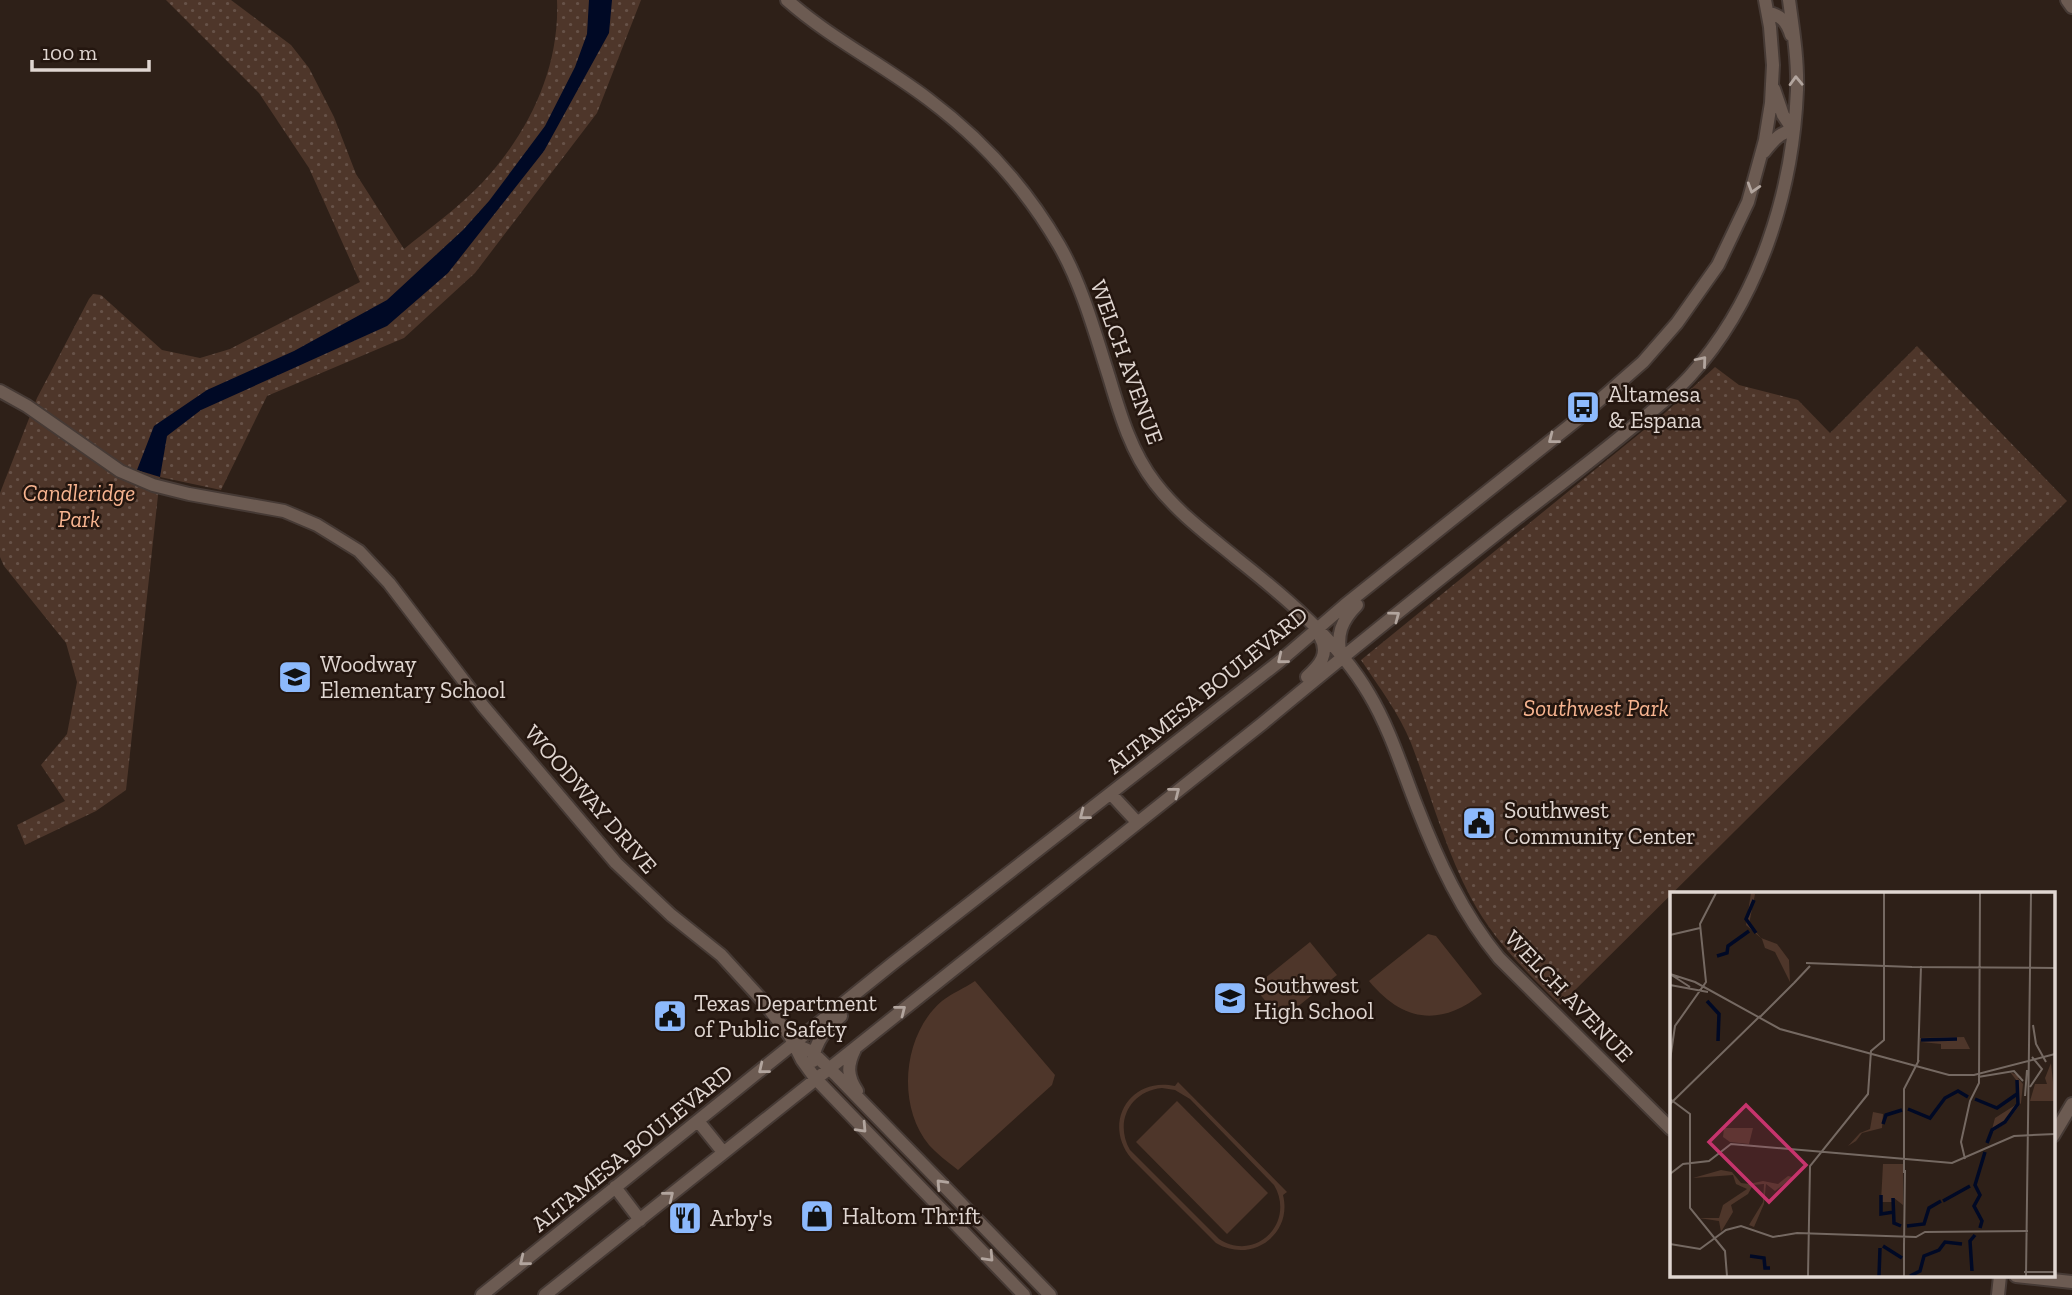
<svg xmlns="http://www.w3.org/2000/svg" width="2072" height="1295" font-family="'Zilla Slab',serif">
  <defs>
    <pattern id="park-dots" width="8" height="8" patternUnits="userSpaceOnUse" patternTransform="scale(1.75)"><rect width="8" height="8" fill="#4e362a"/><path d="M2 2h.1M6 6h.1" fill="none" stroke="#675248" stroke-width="1.8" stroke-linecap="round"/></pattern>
  </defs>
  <rect width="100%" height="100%" fill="#2e2018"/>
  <path fill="#4e362a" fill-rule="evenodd" d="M1428,934L1436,936L1482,994C1440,1027 1403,1022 1369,981Z
    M1310,942L1337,975L1281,1020L1254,987Z
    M975,981L1055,1075L1052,1085L958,1170C948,1162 937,1154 929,1145C896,1105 903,1034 942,1001C952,993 965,988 975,981Z
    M1178,1082L1287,1192L1283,1195C1293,1235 1251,1264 1216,1243L1131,1158C1102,1123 1130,1076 1175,1086ZM1162,1088L1175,1090L1190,1099L1274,1185C1296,1222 1256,1263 1219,1239L1130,1150C1114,1122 1130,1091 1162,1088Z
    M1177,1101L1268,1193L1227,1234L1136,1142Z"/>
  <path fill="url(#park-dots)" d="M166,0H231L291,45L309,68L334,117L356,174L404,249C430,228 459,207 482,183C528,134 560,69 557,0H641L597,113L475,273L404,338L267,396L221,490L160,477L126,790L96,811L25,845L17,825L65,801L41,765L67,734L77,682L66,643L4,566L0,557V493L37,398L89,299L93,294L101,295L162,350L200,358L230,349L360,282L309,168L259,93Z
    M1917,346L2067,501L1560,1005C1527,972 1493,940 1471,898C1445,849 1431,795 1411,743C1399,713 1379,687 1361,660L1666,412L1715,367L1739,385L1798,400L1830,433Z"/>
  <path fill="#000925" d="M589,0H612L609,33L544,151L448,273L387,326L201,410L167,436L160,477L137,470L154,426L207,390L294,351L387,300L463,230L489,201L545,126L575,67L587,34Z"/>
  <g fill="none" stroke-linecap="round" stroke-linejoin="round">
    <g stroke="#463a35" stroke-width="16">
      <path id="secondary" d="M787,0C830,38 882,64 928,99C980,138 1026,188 1059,245C1082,285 1095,333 1109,377C1120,414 1131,452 1155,483C1178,513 1207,534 1236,558C1284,596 1338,641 1369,694C1390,729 1402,769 1417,807C1438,861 1462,913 1499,958L1671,1129
        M2067,0L2072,7
        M1768,13C1781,15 1787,22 1791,35
        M1764,152C1772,142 1780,132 1793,130L1783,115L1774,89
        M0,391L27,406L120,471L153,485L189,494L284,511L317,525L359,551L389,583L483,706L616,863L671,915L721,955L763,1001L790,1036L802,1060L815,1078L1024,1295
        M1341,657C1336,635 1341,621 1357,605
        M1307,677C1320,665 1330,654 1320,636
        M1111,794L1137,822
        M794,1044L812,1052L837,1076L1050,1295
        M855,1049C847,1065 847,1076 857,1091
        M813,1061C815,1041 826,1029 841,1016
        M698,1121L723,1152
        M2053,1136L2072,1104
        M615,1187L640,1220
        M2016,1276L2072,1282
        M482,1295L892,964L1280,661L1345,605L1578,419L1643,362L1677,323L1718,265L1748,202L1765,140L1771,103L1773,65L1770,27L1765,0
        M545,1295L1263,723C1347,653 1432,585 1518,517C1556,488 1594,459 1630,429C1651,412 1672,396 1690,376C1759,300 1793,192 1797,90C1798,60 1793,29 1789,0
        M1998,1295L2000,1276"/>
    </g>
    <use href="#secondary" stroke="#6c5b52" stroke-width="12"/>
  </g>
  <defs><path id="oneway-chevron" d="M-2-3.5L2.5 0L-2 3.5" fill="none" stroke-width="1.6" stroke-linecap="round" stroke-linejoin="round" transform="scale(1.75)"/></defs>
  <g stroke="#b2a59e">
    <use href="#oneway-chevron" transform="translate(1796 81) rotate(-92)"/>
    <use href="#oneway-chevron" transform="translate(1753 188) rotate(107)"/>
    <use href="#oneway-chevron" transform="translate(1702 361) rotate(-50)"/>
    <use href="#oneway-chevron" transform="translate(1553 439) rotate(142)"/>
    <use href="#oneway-chevron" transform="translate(1395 616) rotate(-37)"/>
    <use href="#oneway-chevron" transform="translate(1282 659) rotate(141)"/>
    <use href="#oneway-chevron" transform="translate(1175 792) rotate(-38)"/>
    <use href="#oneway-chevron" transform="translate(1084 815) rotate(142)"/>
    <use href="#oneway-chevron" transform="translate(901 1010) rotate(-38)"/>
    <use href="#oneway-chevron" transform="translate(763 1069) rotate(141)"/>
    <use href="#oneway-chevron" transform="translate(862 1128) rotate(47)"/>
    <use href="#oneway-chevron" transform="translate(941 1184) rotate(-133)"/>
    <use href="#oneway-chevron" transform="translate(669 1196) rotate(-39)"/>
    <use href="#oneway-chevron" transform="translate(989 1257) rotate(47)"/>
    <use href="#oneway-chevron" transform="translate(524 1261) rotate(141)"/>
  </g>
  <defs>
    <g id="bus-square" transform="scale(1.75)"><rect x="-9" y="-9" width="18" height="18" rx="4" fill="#8cb9fc" stroke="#24160f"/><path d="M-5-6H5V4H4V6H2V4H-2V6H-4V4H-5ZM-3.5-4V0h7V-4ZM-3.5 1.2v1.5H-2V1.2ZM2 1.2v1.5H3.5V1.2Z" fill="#111"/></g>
    <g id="school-square" transform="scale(1.75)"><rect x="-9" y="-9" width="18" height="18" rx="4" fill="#8cb9fc" stroke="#24160f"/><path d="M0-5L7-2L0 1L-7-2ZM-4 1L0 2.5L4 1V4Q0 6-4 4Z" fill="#111"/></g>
    <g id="civic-square" transform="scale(1.75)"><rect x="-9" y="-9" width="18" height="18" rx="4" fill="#8cb9fc" stroke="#24160f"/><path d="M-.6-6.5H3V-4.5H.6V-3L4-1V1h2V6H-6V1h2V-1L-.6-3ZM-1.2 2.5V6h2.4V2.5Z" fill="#111"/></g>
    <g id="shop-square" transform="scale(1.75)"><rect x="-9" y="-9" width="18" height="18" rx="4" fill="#8cb9fc" stroke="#24160f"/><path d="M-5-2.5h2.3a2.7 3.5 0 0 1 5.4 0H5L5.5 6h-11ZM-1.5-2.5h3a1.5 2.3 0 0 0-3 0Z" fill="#111"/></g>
    <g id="restaurant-square" transform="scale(1.75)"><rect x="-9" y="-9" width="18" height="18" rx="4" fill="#8cb9fc" stroke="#24160f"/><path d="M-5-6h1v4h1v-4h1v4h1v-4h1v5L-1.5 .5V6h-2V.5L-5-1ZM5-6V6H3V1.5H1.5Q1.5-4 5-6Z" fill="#111"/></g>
  </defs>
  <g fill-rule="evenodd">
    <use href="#bus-square" x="1583" y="407"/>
    <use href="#school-square" x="295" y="677"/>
    <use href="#civic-square" x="1479" y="823"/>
    <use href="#school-square" x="1230" y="998"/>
    <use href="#civic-square" x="670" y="1016"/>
    <use href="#shop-square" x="817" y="1216"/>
    <use href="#restaurant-square" x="685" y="1218"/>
  </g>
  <g text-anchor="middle" stroke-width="5" stroke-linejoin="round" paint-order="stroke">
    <g font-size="23" fill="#e0d6d1" stroke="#24160f">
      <text transform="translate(1127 362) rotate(70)" y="8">WELCH AVENUE</text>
      <text transform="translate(1207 690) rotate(-39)" y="8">ALTAMESA BOULEVARD</text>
      <text transform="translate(591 799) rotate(49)" y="8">WOODWAY DRIVE</text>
      <text transform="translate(1569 996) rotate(46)" y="8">WELCH AVENUE</text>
      <text transform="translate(632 1148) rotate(-39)" y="8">ALTAMESA BOULEVARD</text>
    </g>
    <g font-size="23" fill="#e0d6d1" stroke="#24160f" text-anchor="start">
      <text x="1608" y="402">Altamesa<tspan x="1608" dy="26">&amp; Espana</tspan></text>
      <text x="320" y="672">Woodway<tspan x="320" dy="26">Elementary School</tspan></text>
      <text x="1504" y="818">Southwest<tspan x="1504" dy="26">Community Center</tspan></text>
      <text x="1254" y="993">Southwest<tspan x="1254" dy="26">High School</tspan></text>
      <text x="694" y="1011">Texas Department<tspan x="694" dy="26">of Public Safety</tspan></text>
      <text x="842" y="1224">Haltom Thrift</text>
      <text x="710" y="1226">Arby's</text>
    </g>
    <g font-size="23" font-style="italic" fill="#f7b490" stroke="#24160f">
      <text x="79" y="501">Candleridge<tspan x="79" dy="26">Park</tspan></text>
      <text x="1596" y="716">Southwest Park</text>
    </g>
  </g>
  <g transform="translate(1670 892)">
    <rect width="385" height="385" fill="#2e2018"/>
    <path d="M381,171L385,209H360L365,192H377L375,186Z" fill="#4e362a"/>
    <path d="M340,180L352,185L348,186L353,192L351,211L337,230L321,241L325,226L347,212V189Z" fill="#4e362a"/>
    <path d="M213,272H233V313L224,306L223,310H211Z" fill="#4e362a"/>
    <path d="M81,1L85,2L79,32L91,46L107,52L119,68L120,90L105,60L95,56L92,47L76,33ZM294,145L300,157H271V152L251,150L250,146ZM203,220L213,222L212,236L192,241L186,249L178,254L190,241L200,237ZM54,236H83L79,252L60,250L53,245ZM51,278L62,280L71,291L79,292L93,289L108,292L118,284L123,285L105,299L96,292L94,312L84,335L79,333L93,310L94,292L83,293L78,302L61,313L63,320L51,340L49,329L29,326H49L53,313L77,297L66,292L63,283L23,286Z" fill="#4e362a"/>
    <path fill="none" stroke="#000925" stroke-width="3.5" d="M84,8L76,27L86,41M47,64L57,61L58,54L79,39M37,109L49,122L48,149M251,148L287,147M305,207L327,216L347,202M238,217L260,226L275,206L288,199L298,205M213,232L216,223L232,218M317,251L322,238L335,230L348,212L347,188M211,303V322L224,320M223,306L224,331L231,334M273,309L300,294M237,334L254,332L259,316L271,309M310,336L312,329L304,314L310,303L305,293L315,260M213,354L232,366M80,364L94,366L95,376H100M302,379L300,349L305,343M209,384L210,356M240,384L250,379L254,364L269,358L275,350L292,352"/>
    <path fill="none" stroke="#756962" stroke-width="2" d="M0,43L30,36M136,71L242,75M239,75L385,76M0,82L25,90L110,137L279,183H304L385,162M0,82L20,95M124,91L140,74M0,93L38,100M89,126L126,89M363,133L366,152L376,170M0,168L5,134L36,90L30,32L46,1M248,170L251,74M308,185L344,179L353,189M360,195L372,177L362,165M355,204L357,178M0,207L20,222V316L55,359L57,384M0,212L90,124M295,267L291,250L300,209L309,191L310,1M234,281V197L249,168M0,282L13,272L39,269L61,252L282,271L344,244L385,242M234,351V384M0,352L30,357L56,338L71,334L103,345L127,341L246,345L255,340L358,339M234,354L235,278M354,380H385M138,384L140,274L198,202L201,159L214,148V1M356,384L361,1"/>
    <path fill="#c6346d" fill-opacity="0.15" stroke="#c6346d" stroke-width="3.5" d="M76,213L136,273L99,310L39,250Z"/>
    <rect width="385" height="385" fill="none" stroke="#e0d6d1" stroke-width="3.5"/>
  </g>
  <path d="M32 60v10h117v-10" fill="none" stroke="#e0d6d1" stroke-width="3.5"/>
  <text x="42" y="60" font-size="21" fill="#e0d6d1" stroke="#24160f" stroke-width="5" paint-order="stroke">100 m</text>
</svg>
